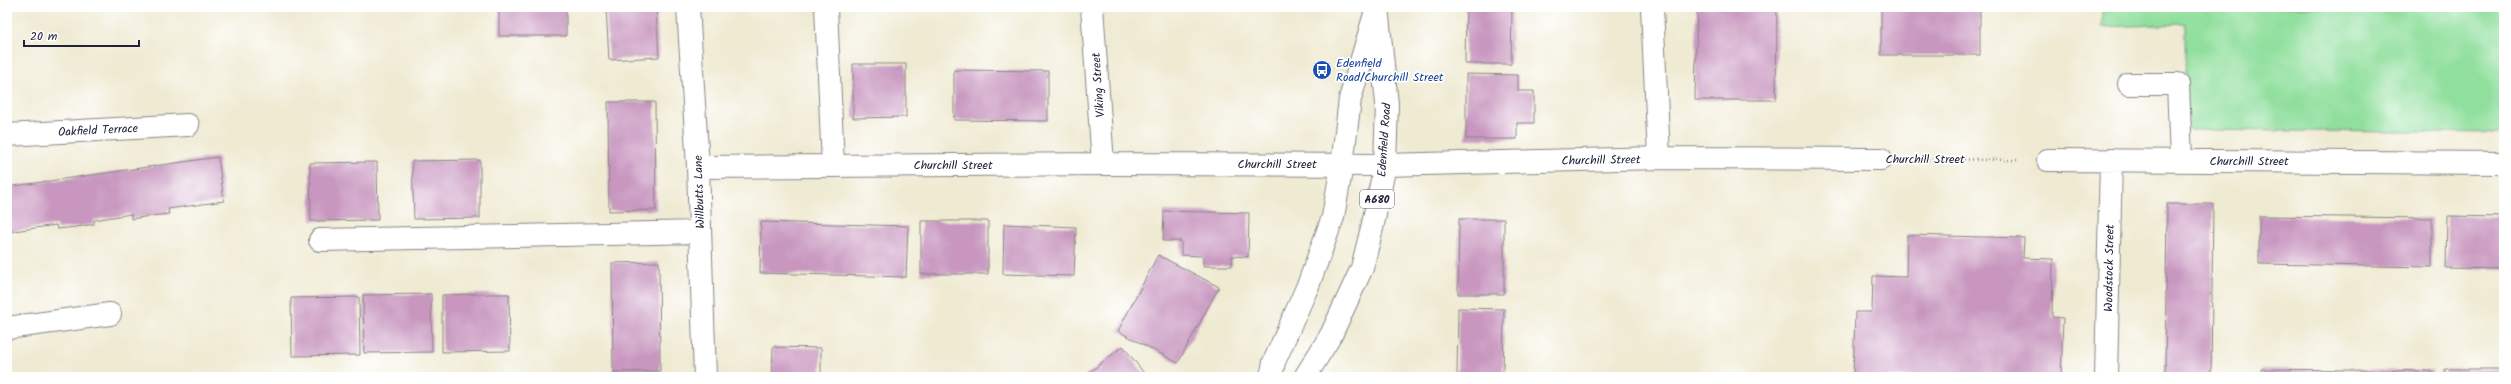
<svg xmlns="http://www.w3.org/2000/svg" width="2511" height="384" font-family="Kalam,sans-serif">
  <rect width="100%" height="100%" fill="#fff"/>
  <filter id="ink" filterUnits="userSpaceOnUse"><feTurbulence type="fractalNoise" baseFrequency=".025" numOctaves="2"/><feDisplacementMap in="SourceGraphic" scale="8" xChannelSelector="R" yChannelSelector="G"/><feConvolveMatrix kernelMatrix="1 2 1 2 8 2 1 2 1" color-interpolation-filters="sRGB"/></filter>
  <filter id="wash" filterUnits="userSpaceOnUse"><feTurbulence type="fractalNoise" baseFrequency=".012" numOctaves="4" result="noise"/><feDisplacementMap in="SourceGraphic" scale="16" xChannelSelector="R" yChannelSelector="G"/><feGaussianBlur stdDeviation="0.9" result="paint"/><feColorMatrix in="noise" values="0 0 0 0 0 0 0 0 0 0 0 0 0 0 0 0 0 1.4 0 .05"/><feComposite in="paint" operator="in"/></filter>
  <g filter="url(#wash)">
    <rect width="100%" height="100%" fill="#efead2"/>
    <path fill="#90df9d" stroke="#59806c" d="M2102,7H2504V133L2186,130L2185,24L2102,27Z"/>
    <g id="blocks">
      <path fill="#c896bf" d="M499,7H566V36H499Z
        M606,7H656L659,57L609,60Z
        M1466,7H1512L1511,64H1465Z
        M1697,7H1777L1776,100H1695Z
        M1881,7H1980V55H1881Z
        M853,64H906V117L853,118Z
        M954,70L1048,71V121L954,120Z
        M1466,74L1518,75V91H1534V123H1517V139H1466Z
        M608,102H655L656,210L609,211Z
        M218,157L224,201L168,209L169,214L150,216L131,219V214L94,220V224L76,227L57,229L56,225L7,232V187Z
        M480,160V218L414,219L412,161Z
        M377,162L378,220L311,221L310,163Z
        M2167,204H2213L2211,377H2165Z
        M1164,211L1249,213L1248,257L1232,256V266H1203V256L1181,255V241H1163Z
        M2259,216L2432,218V267L2259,264Z
        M2447,216L2504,217V269L2446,268Z
        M1459,219H1504V294H1458Z
        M921,221H988V274H921Z
        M761,222L908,226L906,277L760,273Z
        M1004,224L1076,227L1074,276L1003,274Z
        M1907,235L2024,238L2023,258L2053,259L2052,317L2063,318L2061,377H1853L1855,312H1872L1873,276L1906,277Z
        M1158,255L1219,287L1178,363L1118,331Z
        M659,262L660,371L613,372L612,263Z
        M431,294L432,352L364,353L363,295Z
        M475,294H509L510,351L442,352V295Z
        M359,297L360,355L292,356L291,298Z
        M1458,308L1504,309L1503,377H1457Z
        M1123,346L1147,377H1083L1095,368Z
        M773,347L821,348V377H772Z
        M2261,369L2432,371V377H2261Z
        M2445,369H2504V377H2445Z"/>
    </g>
  </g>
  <g filter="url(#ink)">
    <use href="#blocks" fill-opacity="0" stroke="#888686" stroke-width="1"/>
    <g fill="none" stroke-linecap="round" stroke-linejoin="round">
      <g stroke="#888686" stroke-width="24">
        <path id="minor" d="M688,7L698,167L705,377
          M826,7L833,166
          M1092,7L1103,164
          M1652,7L1659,158
          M2129,84H2178L2181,160
          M7,135L188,125
          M2048,160L2504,163
          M698,167L1103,164L1385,165L1659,158L1881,159
          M320,240L700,232
          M7,328L110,314
          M2106,377L2111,160"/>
      </g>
      <g stroke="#888686" stroke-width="24">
        <path id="major" d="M1271,377L1274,362L1309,283L1333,217L1342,165L1350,99L1377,7
          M1305,377L1331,335L1362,268L1373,224L1385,165L1387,104L1378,16"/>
      </g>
      <path stroke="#888686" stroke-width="2.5" stroke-dasharray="1 3" stroke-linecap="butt" d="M1912,159L2017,160"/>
      <use href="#minor" stroke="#fff" stroke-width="22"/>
      <use href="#major" stroke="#fff" stroke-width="22"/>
    </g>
  </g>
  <defs>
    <g id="bus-disc" transform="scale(1)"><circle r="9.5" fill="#1a4fb4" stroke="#fff"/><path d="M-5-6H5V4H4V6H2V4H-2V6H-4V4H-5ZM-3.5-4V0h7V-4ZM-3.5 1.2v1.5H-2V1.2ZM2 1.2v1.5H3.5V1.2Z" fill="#fff"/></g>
  </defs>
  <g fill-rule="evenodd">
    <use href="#bus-disc" x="1322" y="70"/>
  </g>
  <g text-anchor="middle" stroke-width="3.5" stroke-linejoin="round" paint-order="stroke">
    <rect fill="#fff" stroke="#646476" stroke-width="1" x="1360" y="190" width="34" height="18" rx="3"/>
    <g font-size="11" font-weight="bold" fill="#22223b">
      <text x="1377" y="203">A680</text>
    </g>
    <g font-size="12" fill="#164399" stroke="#fff" text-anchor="start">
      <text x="1336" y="67">Edenfield<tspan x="1336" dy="14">Road/Churchill Street</tspan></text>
    </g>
    <g font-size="12" fill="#22223b" stroke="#fff">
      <text transform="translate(1098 85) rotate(-94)" y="4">Viking Street</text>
      <text transform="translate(98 130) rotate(-3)" y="4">Oakfield Terrace</text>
      <text transform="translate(1384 140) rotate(-86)" y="4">Edenfield Road</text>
      <text x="1925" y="163">Churchill Street</text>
      <text transform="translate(1601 160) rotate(-1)" y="4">Churchill Street</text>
      <text x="2249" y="165">Churchill Street</text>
      <text x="1277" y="168">Churchill Street</text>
      <text x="953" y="169">Churchill Street</text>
      <text transform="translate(699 192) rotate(-92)" y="4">Willbutts Lane</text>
      <text transform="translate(2109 268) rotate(-89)" y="4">Woodstock Street</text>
    </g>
  </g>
  <rect width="2511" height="384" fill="none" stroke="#fff" stroke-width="24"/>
  <path d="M24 40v6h115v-6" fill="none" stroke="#22223b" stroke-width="2"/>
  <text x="30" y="40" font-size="12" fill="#22223b" stroke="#ffffff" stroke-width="3" paint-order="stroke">20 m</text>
</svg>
